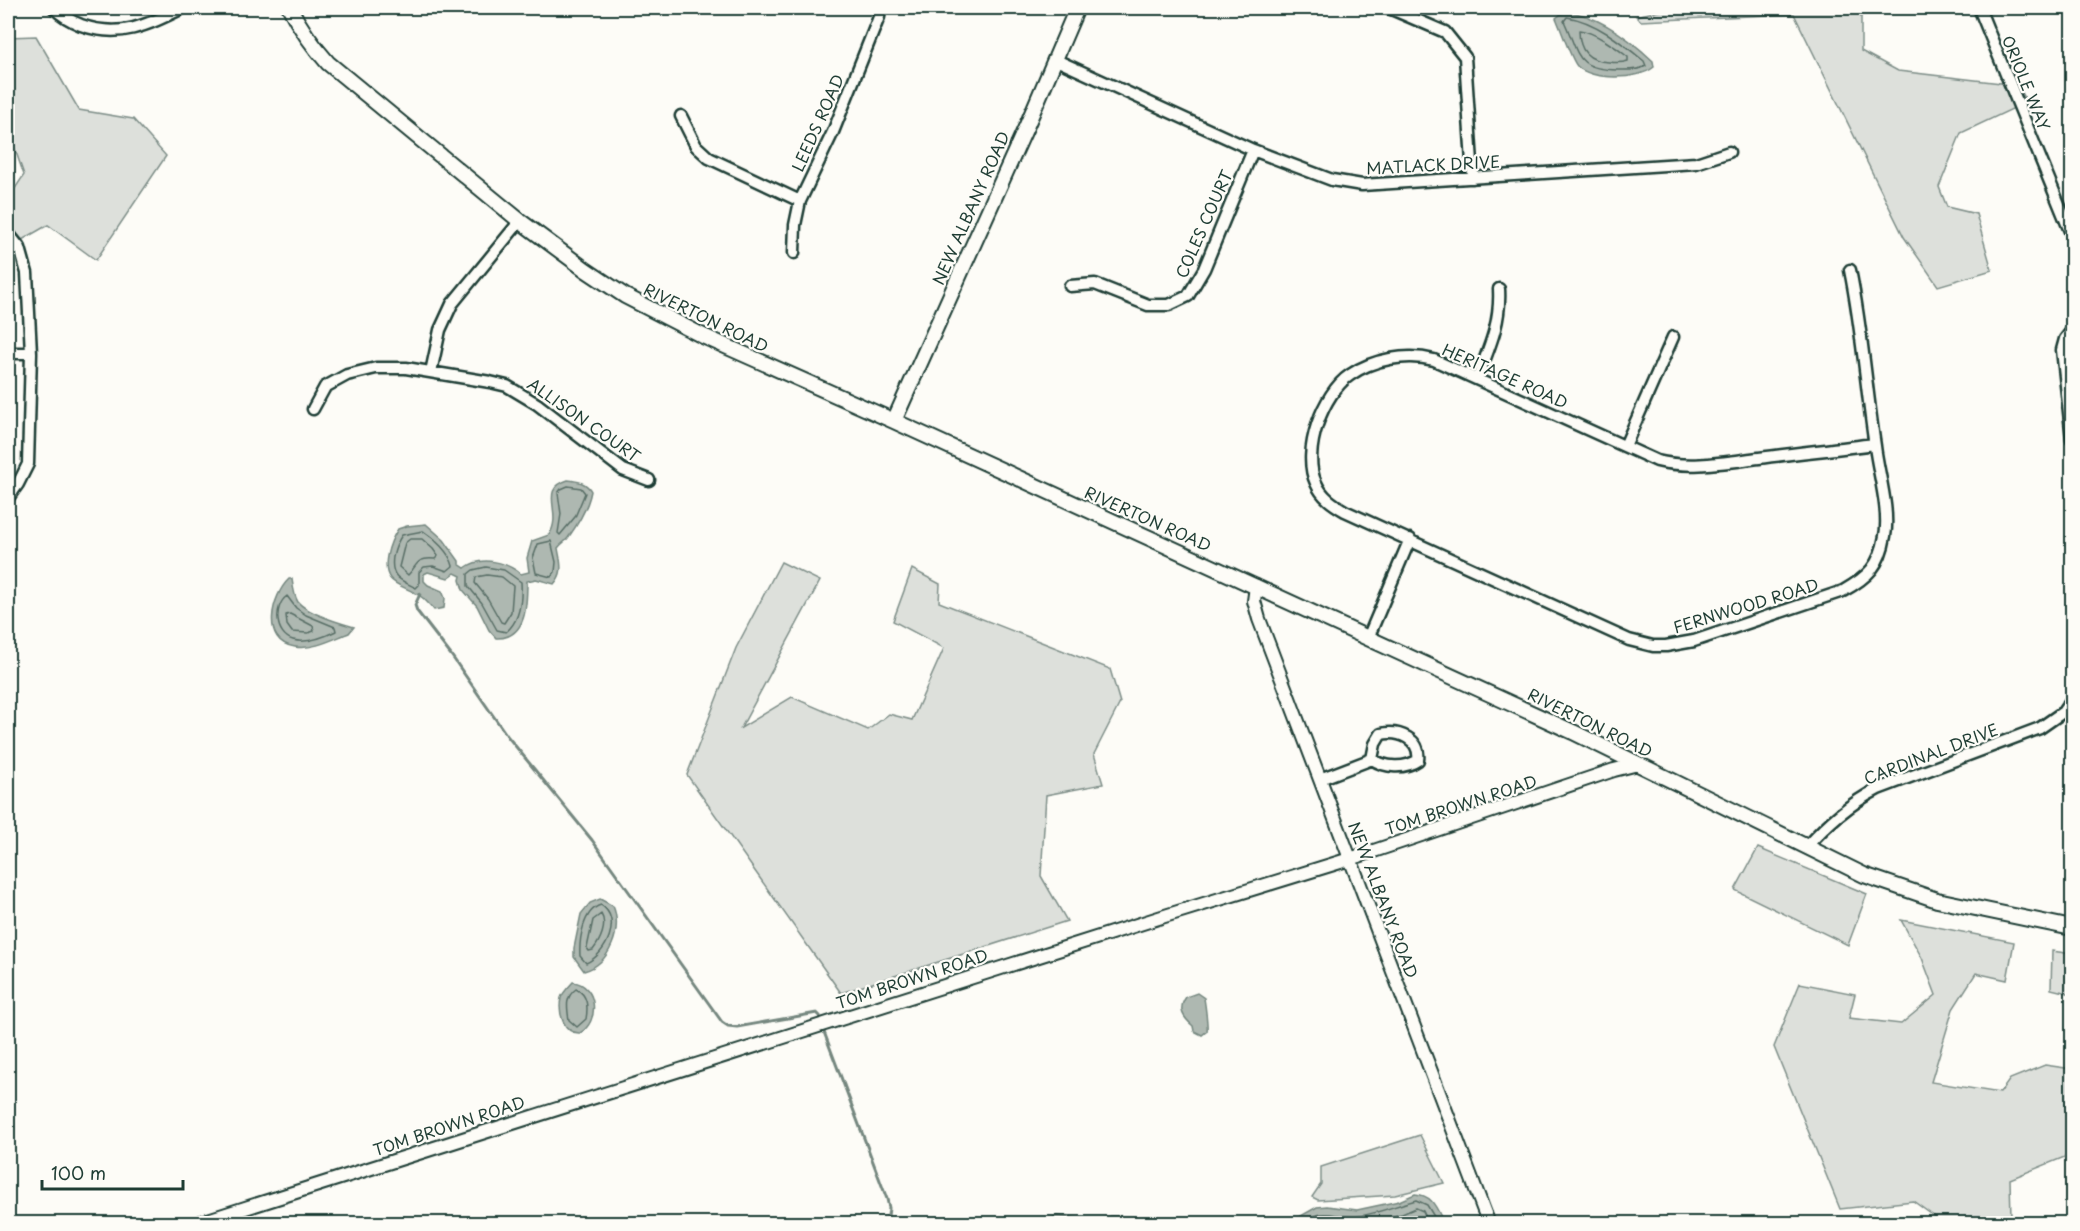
<svg xmlns="http://www.w3.org/2000/svg" width="2080" height="1231" font-family="'Playpen Sans',sans-serif">
  <rect width="100%" height="100%" fill="#fdfcf7"/>
  <filter id="ink" filterUnits="userSpaceOnUse"><feTurbulence type="fractalNoise" baseFrequency=".0167" numOctaves="2"/><feDisplacementMap in="SourceGraphic" scale="12" xChannelSelector="R" yChannelSelector="G"/><feConvolveMatrix kernelMatrix="1 2 1 2 8 2 1 2 1" color-interpolation-filters="sRGB"/></filter>
  <g filter="url(#ink)">
    <path fill="#dde0db" stroke="#7e8e88" stroke-width="1.5" d="M1672,8H1861V51L1898,71L2018,85L2027,102L1961,133L1939,187L1947,207L1976,214L1992,270L1938,286L1904,237L1794,14L1641,21L1636,16Z
      M36,36L79,110L133,119L166,156L96,260L48,225L8,248V199L24,175L8,129V37Z
      M781,562L820,581L741,728L792,697L868,730L889,714L912,720L944,648L893,621L912,569L940,584L939,602L1110,669L1120,703L1094,754L1103,784L1046,795L1041,876L1067,921L841,993L687,775L736,648Z
      M1758,848L1867,894L1848,945L1735,890Z
      M1901,920L2014,942L2007,980L1976,973L1953,1009L1931,1082L2000,1093L2010,1079L2045,1065L2072,1069V1154L2010,1179L2011,1217L2019,1223H1939L1935,1217L1913,1201L1840,1209L1774,1047L1800,983L1855,994L1849,1018L1901,1024L1936,995L1922,958Z
      M2052,951L2072,954V994L2051,989Z
      M1420,1135L1444,1183L1395,1195L1318,1200L1312,1197L1321,1184V1167Z"/>
    <path fill="#aeb8b1" stroke="#75877f" stroke-width="1.5" d="M1565,11C1598,15 1630,39 1653,61L1654,67C1639,80 1591,81 1577,66C1571,59 1561,29 1556,18Z
      M568,480C577,481 586,482 591,491C588,508 578,524 568,538C565,542 561,544 558,548C560,561 565,572 554,584L536,579L527,581C527,604 527,639 496,638L489,630L477,606L463,590L460,580L461,576L455,573L448,578L428,572L424,574V581L428,585L442,591L445,598L444,608L434,610C431,606 427,602 424,599C406,583 381,589 387,556C389,546 392,538 398,529L407,526L426,524L444,540L459,561V564L465,568C482,555 506,562 521,574L529,572L527,558L532,541L549,535C564,512 537,490 568,480Z
      M289,579H292C293,586 294,596 298,602C307,613 340,623 354,627L349,633C333,639 313,650 295,647C260,642 272,595 289,579Z
      M600,899L613,906C623,929 610,964 584,971L574,957V948L581,914L590,903Z
      M573,982C598,985 600,1022 580,1033C563,1034 558,1012 561,998C563,992 569,987 573,982Z
      M1197,993L1204,998C1205,1004 1208,1026 1207,1031L1202,1035L1194,1031L1193,1026C1184,1018 1177,1010 1186,997Z
      M1415,1194C1430,1195 1435,1204 1441,1217L1465,1220L1471,1223H1295L1299,1217L1317,1207L1327,1206L1357,1210L1399,1201Z
      M1057,1216L1089,1219H1101L1111,1216L1148,1217L1170,1223H1034Z"/>
    <g fill="none" stroke-linecap="round" stroke-linejoin="round">
      <path stroke="#586e66" stroke-width="1.5" d="M1567,17C1595,21 1622,43 1644,61L1646,66C1638,71 1627,70 1618,70C1574,69 1580,55 1564,21Z
        M1579,30C1593,31 1617,48 1628,57V61C1622,63 1616,63 1609,62C1588,61 1579,51 1579,30Z
        M568,486L581,488L585,493L575,517L560,535L558,533L561,514L558,493L561,489Z
        M423,531C434,538 450,553 453,566L447,571L433,566L424,567L419,572V585L416,588C400,580 390,577 393,557C395,549 397,542 402,535Z
        M410,539H422L433,549L438,556L435,559C416,557 418,565 408,575L399,567L405,543Z
        M551,541L556,562L555,572L551,577L536,573L533,558L538,544Z
        M486,567L504,570L521,582C522,599 521,620 506,632L497,630L482,603L468,586V574L473,570Z
        M487,575L502,577L513,586L511,612L504,623L501,622L488,599L475,583L476,577Z
        M287,596L296,608L306,615L335,627L336,631C324,637 307,644 293,640C275,635 273,606 287,596Z
        M290,614L313,626L314,631L308,633L292,632L287,625L286,615Z
        M601,905C623,919 606,955 586,963L580,956C579,940 583,910 601,905Z
        M601,914C608,925 600,941 593,950L589,951L587,948L593,920Z
        M576,989C588,995 588,1007 586,1019L577,1027L569,1020C567,1007 565,997 576,989Z
        M1301,1224C1327,1204 1334,1220 1360,1216C1379,1213 1397,1205 1416,1200L1427,1205L1436,1220L1443,1224
        M1361,1224L1402,1214L1416,1208L1423,1211L1429,1224"/>
      <path stroke="#75877f" stroke-width="3" d="M420,594L415,605L417,611L451,655L508,737L592,840L722,1022L728,1026L737,1027L817,1013L820,1016
        M824,1032L887,1199L889,1208L887,1224"/>
      <g stroke="#1f3d34" stroke-width="15">
        <path id="minor" d="M54,8C62,16 71,21 81,25C120,39 148,25 183,8
          M1389,8L1445,32L1465,57L1473,178
          M1979,8L2072,236
          M1054,59L1253,150L1332,180L1362,185L1696,163L1729,152
          M681,116L696,146L709,158L800,201
          M8,233L20,248L27,273L31,353L28,464L18,484L8,498
          M794,253L795,225L800,201L833,132L879,17L880,8
          M1850,270C1862,328 1866,387 1875,446C1878,472 1890,510 1885,536C1880,566 1868,577 1843,591L1694,641L1666,646H1653L1629,640L1345,511C1333,504 1322,497 1316,483C1301,452 1323,393 1350,375C1373,359 1407,353 1434,360L1657,461C1690,469 1726,462 1759,458C1797,453 1836,449 1874,444
          M1070,286L1095,284L1148,305H1169L1188,296L1204,269L1253,150
          M2072,330L2065,339L2062,350L2072,439
          M8,353H31
          M431,372L440,330L452,304L520,221
          M1477,379C1489,348 1501,323 1499,289
          M313,409L325,387L347,375L376,368H406L490,382L507,386L537,404L623,470L649,480
          M1625,446L1673,337
          M1368,638L1410,539
          M1320,779L1372,759L1375,744L1381,734C1399,730 1421,739 1418,760C1405,769 1385,768 1372,759
          M1806,847C1828,823 1849,804 1878,789L2040,728L2063,712L2072,699"/>
      </g>
      <g stroke="#1f3d34" stroke-width="16">
        <path id="tertiary" d="M1256,586L1254,601L1259,619L1489,1224
          M195,1224L1168,915L1350,859L1614,770L1638,764"/>
      </g>
      <g stroke="#1f3d34" stroke-width="18">
        <path id="secondary" d="M290,8C300,28 313,46 328,63L520,221L586,270L625,296L703,336L894,421L1573,732L1864,875L1937,900L2072,928
          M894,421L1027,125L1077,8"/>
      </g>
      <use href="#minor" stroke="#fdfcf7" stroke-width="10"/>
      <use href="#tertiary" stroke="#fdfcf7" stroke-width="12"/>
      <use href="#secondary" stroke="#fdfcf7" stroke-width="14"/>
    </g>
  </g>
  <g text-anchor="middle" stroke-width="4.5" stroke-linejoin="round" paint-order="stroke">
    <g font-size="16" fill="#1f3d34" stroke="#fdfcf7">
      <text transform="translate(2026 83) rotate(68)" y="6">ORIOLE WAY</text>
      <text transform="translate(818 123) rotate(-66)" y="6">LEEDS ROAD</text>
      <text transform="translate(1433 165) rotate(-3)" y="6">MATLACK DRIVE</text>
      <text transform="translate(971 208) rotate(-66)" y="6">NEW ALBANY ROAD</text>
      <text transform="translate(1204 224) rotate(-66)" y="6">COLES COURT</text>
      <text transform="translate(706 318) rotate(26)" y="6">RIVERTON ROAD</text>
      <text transform="translate(1505 376) rotate(24)" y="6">HERITAGE ROAD</text>
      <text transform="translate(584 420) rotate(35)" y="6">ALLISON COURT</text>
      <text transform="translate(1148 519) rotate(24)" y="6">RIVERTON ROAD</text>
      <text transform="translate(1746 606) rotate(-17)" y="6">FERNWOOD ROAD</text>
      <text transform="translate(1590 723) rotate(26)" y="6">RIVERTON ROAD</text>
      <text transform="translate(1931 754) rotate(-21)" y="6">CARDINAL DRIVE</text>
      <text transform="translate(1461 805) rotate(-18)" y="6">TOM BROWN ROAD</text>
      <text transform="translate(1383 900) rotate(69)" y="6">NEW ALBANY ROAD</text>
      <text transform="translate(912 979) rotate(-18)" y="6">TOM BROWN ROAD</text>
      <text transform="translate(449 1126) rotate(-18)" y="6">TOM BROWN ROAD</text>
    </g>
  </g>
  <rect width="2080" height="1231" fill="none" stroke="#fdfcf7" stroke-width="30"/>
  <rect x="15" y="15" width="2050" height="1201" fill="none" stroke="#1f3d34" stroke-width="2" filter="url(#ink)"/>
  <path d="M42 1180v9h141v-9" fill="none" stroke="#1f3d34" stroke-width="3"/>
  <text x="51" y="1180" font-size="18" fill="#1f3d34" stroke="#fdfcf7" stroke-width="4.5" paint-order="stroke">100 m</text>
</svg>
